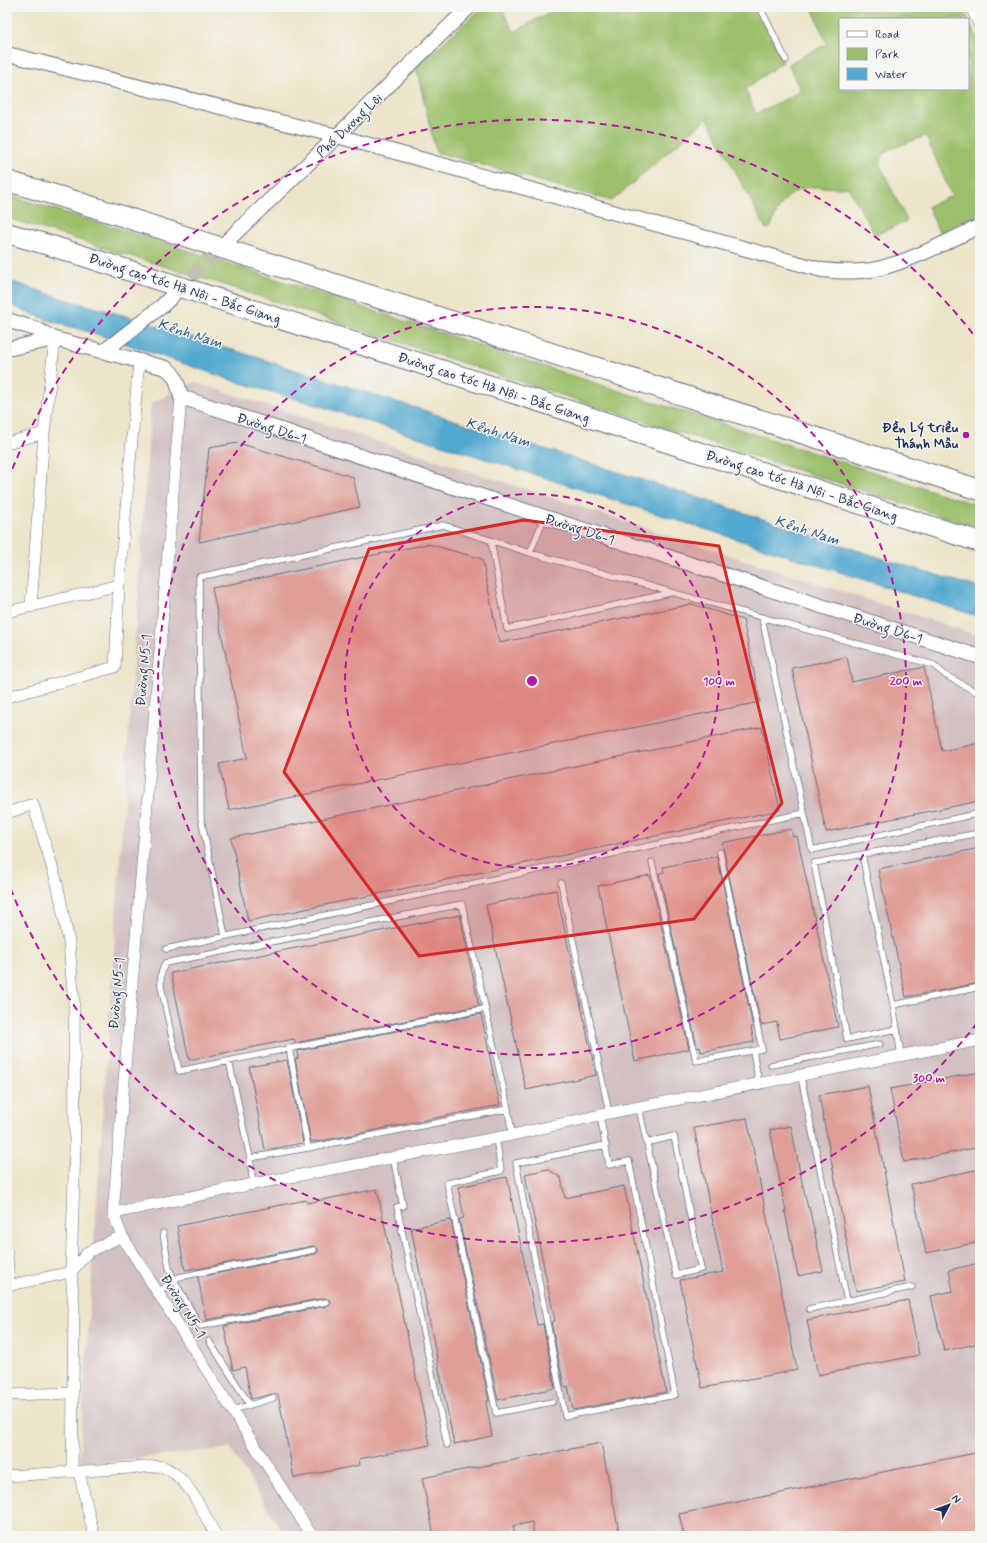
<svg xmlns="http://www.w3.org/2000/svg" width="987" height="1543" font-family="Mynerve,sans-serif">
  <rect width="100%" height="100%" fill="#f6f6f2"/>
  <filter id="ink" filterUnits="userSpaceOnUse"><feTurbulence type="fractalNoise" baseFrequency=".025" numOctaves="2"/><feDisplacementMap in="SourceGraphic" scale="8" xChannelSelector="R" yChannelSelector="G"/><feConvolveMatrix kernelMatrix="1 2 1 2 8 2 1 2 1" color-interpolation-filters="sRGB"/></filter>
  <filter id="wash" filterUnits="userSpaceOnUse"><feTurbulence type="fractalNoise" baseFrequency=".012" numOctaves="4" result="noise"/><feDisplacementMap in="SourceGraphic" scale="16" xChannelSelector="R" yChannelSelector="G"/><feGaussianBlur stdDeviation="0.9" result="paint"/><feColorMatrix in="noise" values="0 0 0 0 0 0 0 0 0 0 0 0 0 0 0 0 0 1.4 0 .05"/><feComposite in="paint" operator="in"/></filter>
  <g filter="url(#wash)">
    <rect width="100%" height="100%" fill="#ede4c9"/>
    <path fill="#d2bfc0" d="M194,382L980,636V1536H285L230,1448L79,1465L151,403Z"/>
    <path fill="#9cc06a" stroke="#5c7864" fill-rule="evenodd" d="M483,7H501L514,32L555,9L554,7H757L783,62L745,89L756,114L801,91L788,64L827,44L812,7H962L980,44V213L939,232L928,206L952,196L926,136L890,149L883,154L880,165L907,221L875,235L848,187C838,189 829,187 820,187C791,186 779,202 771,227L766,229L707,118L612,201L436,152L416,67ZM840,19H968V89H840Z
      M7,195L168,244L644,399L980,506V528L518,381L209,280L7,218Z"/>
    <path fill="#53a9cf" stroke="#376c96" d="M7,280L64,299L126,316L687,494L890,561L980,588V617L320,406L231,380L109,338L48,320L7,304Z"/>
    <g id="blocks">
      <path fill="#df9e97" d="M238,443L353,477L360,507L199,542L209,448Z
        M428,544L482,559L499,643L692,604L743,620L760,702L229,810L219,764L247,758L212,588Z
        M847,657L852,682L924,667L942,751L980,743V801L826,832L792,668Z
        M762,727L780,810L248,921L231,838Z
        M791,829L793,837L797,836L838,1027L780,1039L777,1022L761,1025L722,843Z
        M980,848V983L906,997L878,869Z
        M717,856L753,1027H751L754,1042L701,1052L700,1047L697,1048L659,873L664,872L663,867Z
        M650,875L689,1049L635,1061L598,886Z
        M556,890L596,1075L526,1090L486,905Z
        M460,915L479,1006L295,1043L294,1039L189,1060L171,973Z
        M481,1014L500,1105L316,1142V1141L311,1142L295,1059L298,1058L297,1051Z
        M287,1060L303,1143L265,1150L249,1067Z
        M980,1072V1147L904,1162L890,1089Z
        M868,1086L905,1282L856,1291L819,1095Z
        M747,1118L797,1370L702,1388L680,1280L723,1272L694,1128Z
        M791,1126L801,1178L808,1208L809,1207L823,1271L798,1276L785,1212H786L770,1130Z
        M548,1169L561,1178L565,1198L624,1186L666,1392L573,1410L568,1386L564,1387L551,1322L555,1321L525,1174Z
        M980,1169V1242L926,1253L911,1184Z
        M507,1177L537,1325L543,1324L555,1388L498,1400L459,1219L464,1218L458,1187Z
        M377,1189L430,1445L359,1459L360,1465L294,1478L278,1394H272L251,1399L245,1367L233,1370L224,1326L327,1306L330,1304V1301L325,1298L206,1320L198,1277L315,1254L318,1252V1249L313,1246L197,1269L196,1268L185,1270L177,1226L306,1200L307,1203Z
        M451,1220L489,1401L486,1402L492,1436L454,1444L411,1228Z
        M980,1263V1343L944,1351L931,1296L953,1291L949,1270Z
        M908,1300L919,1355L818,1375L807,1320Z
        M601,1443L620,1536H534L532,1522L513,1526L515,1536H434L422,1478Z
        M980,1452V1536H684L679,1514Z"/>
    </g>
  </g>
  <g filter="url(#ink)">
    <use href="#blocks" fill-opacity="0" stroke="#646e83" stroke-width="1"/>
    <g fill="none" stroke-linecap="round" stroke-linejoin="round">
      <path stroke="#c3c0b4" stroke-width="14" stroke-dasharray="14 7" stroke-linecap="butt" d="M176,292L225,242"/>
      <g stroke="#646e83" stroke-width="7">
        <path id="service" d="M760,7L786,60
          M491,541L507,629L670,593
          M530,553L544,518
          M762,618L812,850L980,813
          M980,833L814,863L847,1039L897,1029L893,1005L980,987
          M862,854L893,1005
          M652,862L696,1061L762,1049L720,852
          M561,883L609,1113
          M225,936L201,818L199,577L443,525L530,553L934,665L945,675L980,694
          M166,949L804,813
          M484,1009L179,1071L161,986V974L165,963L462,904L508,1109L512,1135
          M897,1029L901,1056
          M289,1048L308,1148
          M753,1051L759,1084
          M229,1061L250,1158L253,1184
          M771,1065L880,1044
          M801,1077L847,1301
          M639,1108L676,1275L701,1269L674,1136L647,1143
          M600,1115L609,1165L629,1161L675,1395L565,1416L516,1163L606,1145
          M496,1138L501,1171L447,1183L496,1413L552,1402
          M393,1157L403,1206L397,1207L447,1445
          M250,1158L308,1148L508,1109
          M163,1233L169,1268L174,1280L200,1326L326,1302
          M158,1292L179,1277L314,1250
          M809,1309L912,1287
          M209,1341L250,1405
          M233,1410L273,1398"/>
      </g>
      <g stroke="#646e83" stroke-width="12">
        <path id="minor" d="M971,7L980,26
          M181,397L113,1213L122,1236L312,1536
          M7,443L44,433
          M31,607L44,433L55,339
          M7,612L119,585
          M7,697L115,667L119,585L139,362
          M7,813L33,804L57,883L69,942L74,1005L75,1146L71,1272L74,1307L72,1472
          M113,1213L253,1184L512,1135L609,1113L980,1040
          M7,1254L9,1285
          M7,1286L71,1272L88,1252L122,1236
          M7,1395L73,1393
          M79,1472L94,1536
          M7,1476L161,1466C188,1475 203,1513 216,1536"/>
      </g>
      <g stroke="#646e83" stroke-width="16">
        <path id="tertiary" d="M7,54L337,136L822,270C841,272 862,273 881,268C915,259 948,241 980,226
          M227,241L337,136L469,7
          M7,320L36,329L55,339
          M7,349L55,339L166,368C177,375 178,386 181,397L544,517L980,657
          M103,352L162,306L173,295"/>
      </g>
      <g stroke="#646e83" stroke-width="22">
        <path id="motorway" d="M7,181L65,198L980,490
          M7,233L52,246L980,542"/>
      </g>
      <use href="#service" stroke="#fff" stroke-width="5.5"/>
      <use href="#minor" stroke="#fff" stroke-width="11"/>
      <use href="#tertiary" stroke="#fff" stroke-width="14"/>
      <use href="#motorway" stroke="#fff" stroke-width="20"/>
    </g>
  </g>
  <path fill="#d62828" fill-opacity="0.2" stroke="#d62828" stroke-width="3" stroke-linejoin="round" d="M524,520L719,546L782,803L694,919L419,956L284,772L369,549Z"/>
  <g fill="none" stroke="#b5179e" stroke-width="2" stroke-dasharray="7 5">
    <circle cx="532" cy="681" r="187"/>
    <circle cx="532" cy="681" r="374"/>
    <path d="M977 1023A561 561 0 0 1 8 882M8 480A561 561 0 0 1 977 339"/>
  </g>
  <circle fill="#b5179e" stroke="#f6f6f2" stroke-width="1.5" cx="966" cy="435" r="4"/>
  <g text-anchor="middle" stroke-width="3" stroke-linejoin="round" paint-order="stroke">
    <g font-size="14" fill="#1b2f5e" stroke="#f6f6f2">
      <text transform="translate(349 125) rotate(-44)" y="5">Phố Dương Lôi</text>
      <text transform="translate(185 288) rotate(18)" y="5">Đường cao tốc Hà Nội - Bắc Giang</text>
      <text transform="translate(494 387) rotate(18)" y="5">Đường cao tốc Hà Nội - Bắc Giang</text>
      <text transform="translate(272 428) rotate(18)" y="5">Đường D6-1</text>
      <text transform="translate(802 485) rotate(18)" y="5">Đường cao tốc Hà Nội - Bắc Giang</text>
      <text transform="translate(580 529) rotate(18)" y="5">Đường D6-1</text>
      <text transform="translate(888 628) rotate(18)" y="5">Đường D6-1</text>
      <text transform="translate(143 670) rotate(-85)" y="5">Đường N5-1</text>
      <text transform="translate(116 993) rotate(-85)" y="5">Đường N5-1</text>
      <text transform="translate(184 1306) rotate(58)" y="5">Đường N5-1</text>
    </g>
    <g font-size="14" font-weight="bold" fill="#1b2f5e" stroke="#f6f6f2" text-anchor="end">
      <text x="958" y="432">Đền Lý triều<tspan x="958" dy="16">Thánh Mẫu</tspan></text>
    </g>
    <g font-size="15" font-style="italic" fill="#2f5a86" stroke="#f6f6f2">
      <text transform="translate(190 333) rotate(18)" y="5">Kênh Nam</text>
      <text transform="translate(498 432) rotate(18)" y="5">Kênh Nam</text>
      <text transform="translate(807 530) rotate(18)" y="5">Kênh Nam</text>
    </g>
  </g>
  <circle cx="532" cy="681" r="6" fill="#b5179e" stroke="#f6f6f2" stroke-width="2"/>
  <g font-size="12" text-anchor="middle" font-weight="bold" fill="#b5179e" stroke="#f6f6f2" stroke-width="3" stroke-linejoin="round" paint-order="stroke">
    <text x="719" y="685">100 m</text>
    <text x="906" y="685">200 m</text>
    <text x="929" y="1082">300 m</text>
  </g>
  <rect width="987" height="1543" fill="none" stroke="#f6f6f2" stroke-width="24"/>
  <rect x="839" y="18" width="130" height="72" fill="#f6f6f2" stroke="#9ea6b7"/>
  <rect x="847" y="31" width="20" height="6" fill="#ffffff" stroke="#9ea6b7"/>
  <text x="875" y="38" font-size="12" fill="#1b2f5e">Road</text>
  <rect x="847" y="48" width="20" height="12" fill="#9cc06a" stroke="#9ea6b7"/>
  <text x="875" y="58" font-size="12" fill="#1b2f5e">Park</text>
  <rect x="847" y="68" width="20" height="12" fill="#53a9cf" stroke="#9ea6b7"/>
  <text x="875" y="78" font-size="12" fill="#1b2f5e">Water</text>
  <g transform="translate(949 1505) rotate(49)" stroke="#f6f6f2" stroke-width="3" paint-order="stroke">
  <path d="M0-3L7 15L0 10L-7 15Z" fill="#1b2f5e"/>
  <text y="-6" font-size="11" font-weight="bold" text-anchor="middle" fill="#1b2f5e">N</text>
  </g>
</svg>
